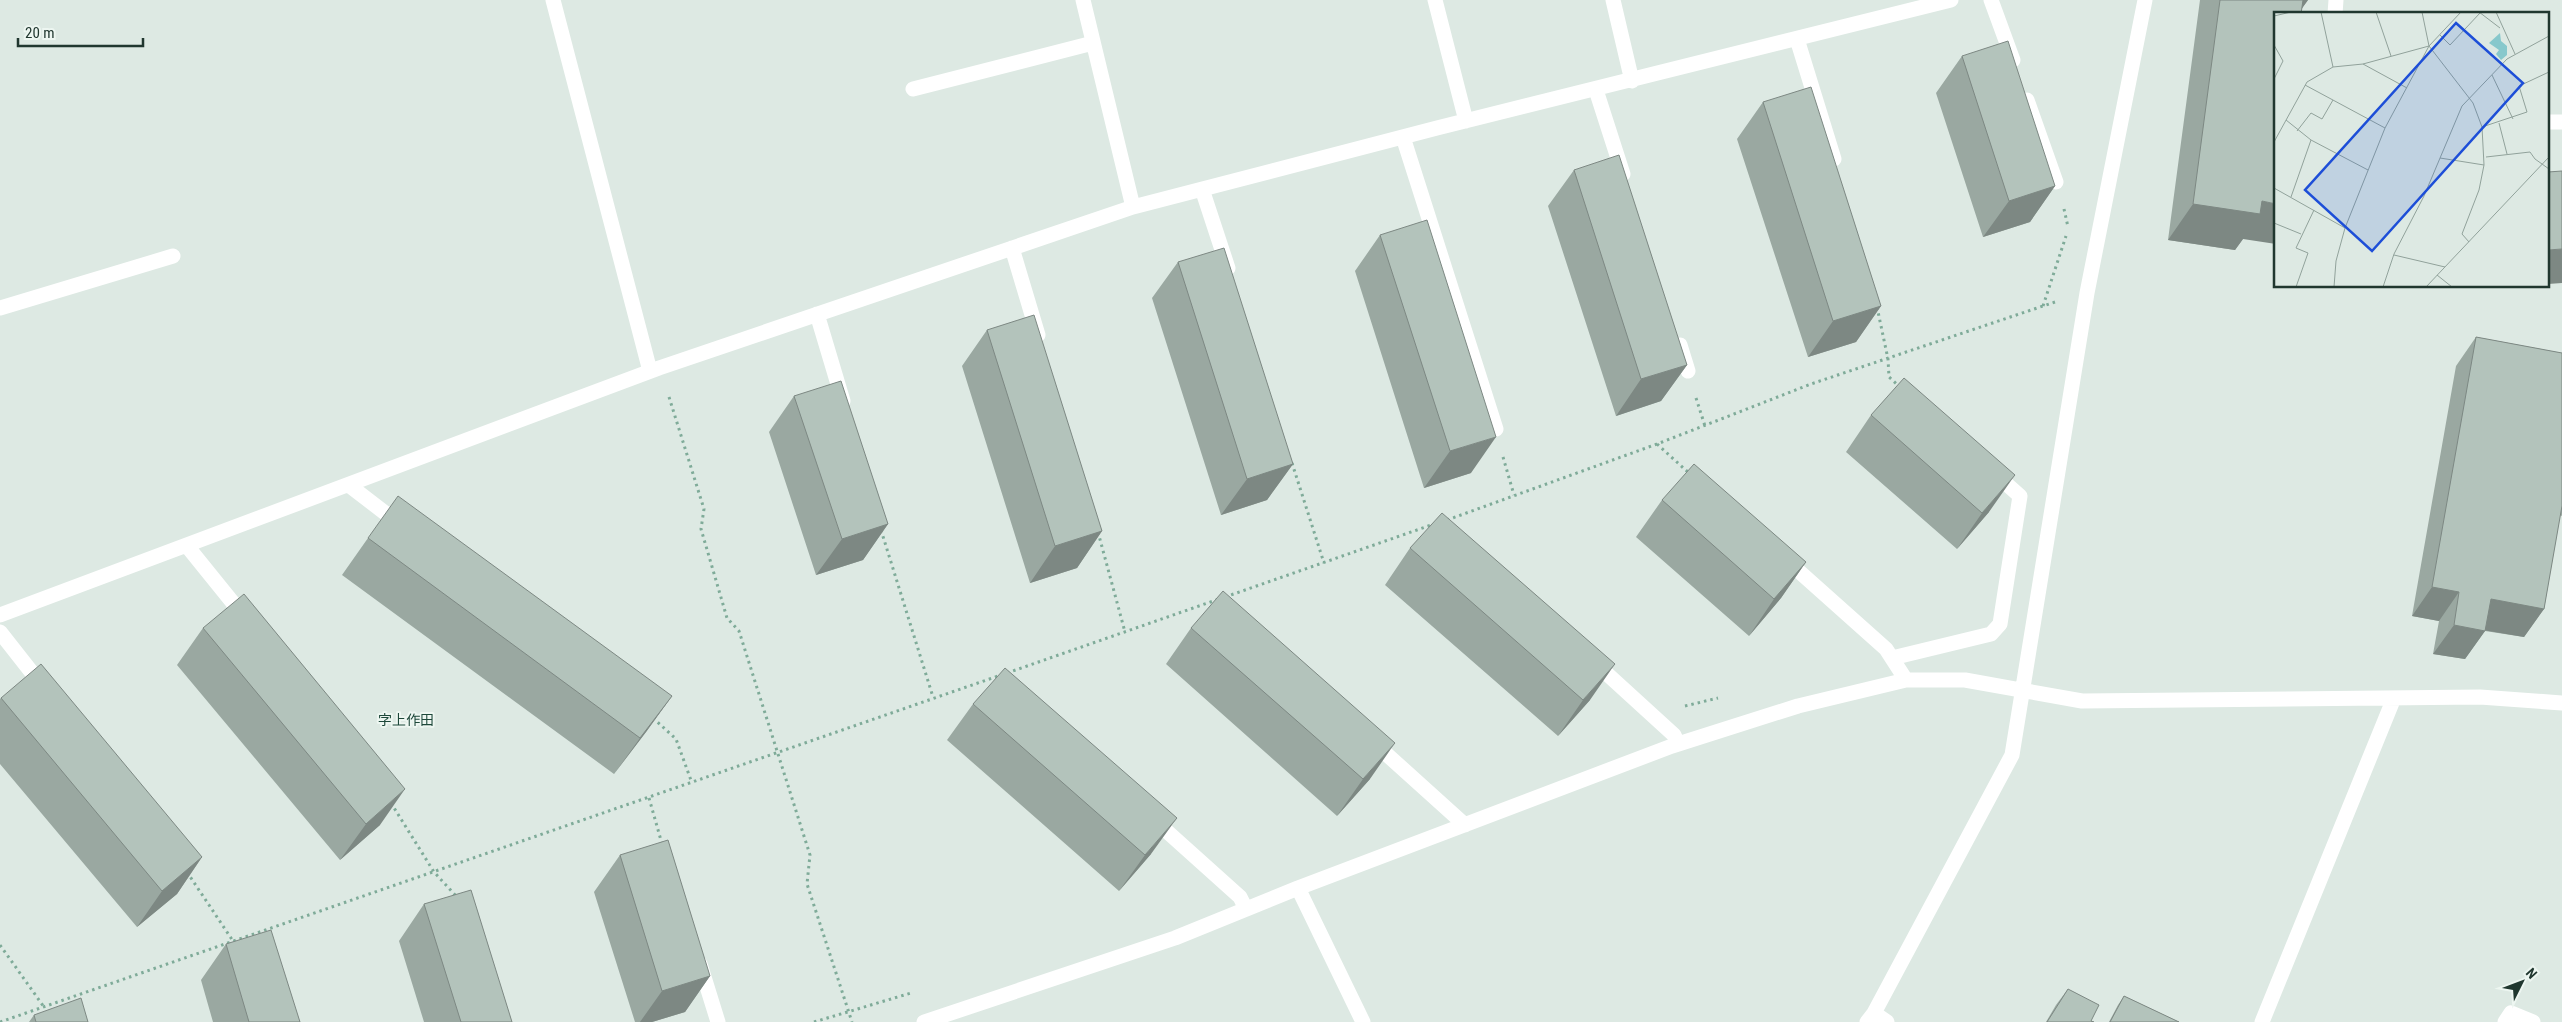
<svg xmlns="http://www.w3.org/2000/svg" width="2562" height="1022" font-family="'Roboto Condensed','Noto Sans JP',sans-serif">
  <rect width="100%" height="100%" fill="#dde9e3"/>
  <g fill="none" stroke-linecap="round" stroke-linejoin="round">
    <path stroke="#7fab99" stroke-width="3" stroke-dasharray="2.5 4" stroke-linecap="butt" d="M2064,209L2068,227
      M2043,306L2066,236
      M1877,307L1888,359L1889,377L1900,387
      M669,397L704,509L701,529L727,618L739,631L810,855L807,884L852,1022
      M1696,398L1705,426
      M1657,444L1690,474
      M1503,457L1514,495
      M1292,463L1324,563
      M1447,520L1657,444L1811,384L2055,302
      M881,530L933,697
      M1098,532L1125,632
      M1225,597L1434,524
      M1007,673L1219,599
      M1685,706L1718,698
      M653,718L676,739L692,783
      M649,798L662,844
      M391,803L434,872L456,896
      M187,872L233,941
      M0,945L44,1007
      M0,1022L1001,675
      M814,1022L911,993"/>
    <path stroke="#fff" stroke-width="15" d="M553,0L650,371
      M1083,0L1133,207
      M1435,0L1466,121
      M1613,0L1632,81
      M1991,0L2013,60
      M2335,14L2336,0
      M1797,39L1834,159
      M913,89L1093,43
      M1596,90L1623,174
      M2027,100L2056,182
      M2548,122H2562
      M1403,137L1496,429
      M1202,189L1228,268
      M1012,248L1038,335
      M0,308L173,256
      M817,314L843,401
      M1680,345L1688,371
      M350,486L402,526
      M187,546L246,619
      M1784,558L1886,649L1906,680
      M0,615L659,368L1133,207L1437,128L1951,0
      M0,632L44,688
      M1892,658L1991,634L2000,624L2020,496L1993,472
      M1594,662L1674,735L1678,744
      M1373,742L1465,825
      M1152,818L1240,897L1246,909
      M1298,888L1363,1022
      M700,964L718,1022
      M1874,1013L1887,1022
      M924,1022L1175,938L1298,888L1672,746L1798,706L1906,680H1965L2082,701L2480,697L2562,703
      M1867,1022L1874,1013L2012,755L2087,293L2145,0
      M2262,1022L2394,698
      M2505,1022L2511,1013L2533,1022"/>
  </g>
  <path fill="#9aa8a1" d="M2200,0H2308L2302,8L2276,14L2243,239L2235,250L2168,240Z
    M1962,56L2055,186L2030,222L1983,237L1936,93Z
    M1763,102L1881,306L1856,342L1808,357L1737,139Z
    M1574,170L1687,365L1661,401L1616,416L1548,206Z
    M1380,235L1471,473L1424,488L1355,271Z
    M1178,262L1293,464L1267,500L1221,515L1152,298Z
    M987,330L1102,531L1077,568L1030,583L962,366Z
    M2476,337L2562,353V516L2560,515L2544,609L2524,637L2485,631L2465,659L2433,654L2439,621L2412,616L2456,366Z
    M794,396L888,524L863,560L816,575L769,432Z
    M1871,415L1989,512L1957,549L1846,452Z
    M1662,500L1806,562L1781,598L1749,636L1636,537Z
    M368,538L672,696L646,732L614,774L342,575Z
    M1410,548L1590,700L1558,736L1385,585Z
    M203,628L380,825L340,860L177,665Z
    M1191,628L1370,779L1337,816L1166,664Z
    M1,698L202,857L177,894L137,927L0,764V699Z
    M973,704L1151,854L1119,891L947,740Z
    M620,855L710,976L685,1012L652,1022H635L594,892Z
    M424,904L512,1022H424L399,941Z
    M226,944L300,1022H213L201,980Z
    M2068,989L2091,1021L2094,1022H2046L2056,1005Z
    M2124,996L2179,1022H2109L2118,1005Z
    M34,1015L88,1022H29Z"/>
  <path fill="#7d8883" d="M2299,0H2308L2298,14Z
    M2055,186L2030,222L1983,237L2009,201Z
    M2262,201L2276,204V244L2243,239L2235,250L2168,240L2193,204Z
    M2562,249V283L2548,284V250Z
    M1881,306L1856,342L1808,357L1833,321Z
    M1687,365L1661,401L1616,416L1641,379Z
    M1496,437L1471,473L1424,488L1450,451Z
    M1293,464L1267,500L1221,515L1247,479Z
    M2015,475L1989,512L1957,549L1982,513Z
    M888,524L863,560L816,575L842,539Z
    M1102,531L1077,568L1030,583L1055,546Z
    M1806,562L1781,598L1749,636L1774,599Z
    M2432,587L2459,592L2439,621L2412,616Z
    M2491,599L2544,609L2524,637L2471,628Z
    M2454,625L2485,631L2465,659L2433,654Z
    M1615,664L1590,700L1558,736L1583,700Z
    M672,696L646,732L614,774L640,738Z
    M1395,743L1370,779L1337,816L1363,779Z
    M405,789L380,825L340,860L366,824Z
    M1177,818L1151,854L1119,891L1145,855Z
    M202,857L177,894L137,927L162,891Z
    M710,976L685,1012L652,1022H640L662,991Z"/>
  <path fill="#b3c3bb" stroke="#7d8883" d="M2220,0H2303L2301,14H2276V204L2262,201L2260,214L2193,204Z
    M2008,41L2055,186L2009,201L1962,56Z
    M1811,87L1881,306L1833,321L1763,102Z
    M1619,155L1687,365L1641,379L1574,170Z
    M2562,171V249L2548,250V172Z
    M1427,220L1496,437L1450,451L1380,235Z
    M1224,248L1293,464L1247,479L1178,262Z
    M1034,315L1102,531L1055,546L987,330Z
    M2476,337L2562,353V506L2544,609L2491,599L2485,631L2454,625L2459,592L2432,587Z
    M1904,378L2015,475L1982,513L1871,415Z
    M841,381L888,524L842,539L794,396Z
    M1694,464L1806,562L1774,599L1662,500Z
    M398,496L672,696L640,738L368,538Z
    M1442,513L1615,664L1583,700L1410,548Z
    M1223,591L1395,743L1363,779L1191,628Z
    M244,594L405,789L366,824L203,628Z
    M41,664L202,857L162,891L1,698Z
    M1005,668L1177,818L1145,855L973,704Z
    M668,840L710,976L662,991L620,855Z
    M471,890L512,1022H461L424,904Z
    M271,930L300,1022H249L226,944Z
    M2068,989L2099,1005L2091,1021L2094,1022H2047Z
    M2124,996L2179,1022H2110Z
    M81,998L88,1022H36L34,1015Z"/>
  <g text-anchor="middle" stroke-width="4" stroke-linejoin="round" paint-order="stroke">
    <g font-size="14" fill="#1d483a" stroke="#edf6f1">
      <text x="406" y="725">字上作田</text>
    </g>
  </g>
  <g transform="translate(2274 12)">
    <rect width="275" height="275" fill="#dde9e3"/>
    <path d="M226,21L227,29L233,34V43L227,48L222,42L225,38L215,31Z" fill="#87c8cc"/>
    <path fill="none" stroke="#91a29b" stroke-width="1" d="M47,0L59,55M102,0L117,44M148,0L155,34L199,91L208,115L210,153L205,178L188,222L195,230M205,0L226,16M222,0L241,42M0,4L17,0M166,23L176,33L206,1M0,33L9,49L0,67M89,52L133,76M218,63L239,107M31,73L111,116M12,108L37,128L94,158M225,111L233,142M208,115L253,100L245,74L275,60M23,119L37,101L48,107L59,88M0,130L33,70L59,55L89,52L155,34M212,145L256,140L261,147L275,157M166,146L210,153M0,176L71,216M17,185L37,128M0,211L27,222M120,243L171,255M163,263L178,275M22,275L34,241L22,236L40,198M60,275L62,249L71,216L111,116L155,34L187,0M109,275L120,242L150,184L188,94L233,47L275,24M152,275L275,145"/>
    <path fill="#1d4ed8" fill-opacity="0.15" stroke="#1d4ed8" stroke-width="2.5" d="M182,11L249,71L98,239L31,178Z"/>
    <rect width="275" height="275" fill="none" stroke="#20372f" stroke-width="2.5"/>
  </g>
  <g transform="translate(2522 982) rotate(48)" stroke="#edf6f1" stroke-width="4" paint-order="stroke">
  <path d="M0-4L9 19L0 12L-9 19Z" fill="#20372f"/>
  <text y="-8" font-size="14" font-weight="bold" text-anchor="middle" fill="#20372f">N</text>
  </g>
  <path d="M18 38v8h125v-8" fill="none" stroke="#20372f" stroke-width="2.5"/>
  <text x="25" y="38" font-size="15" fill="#20372f" stroke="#edf6f1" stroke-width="4" paint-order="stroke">20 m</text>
</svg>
